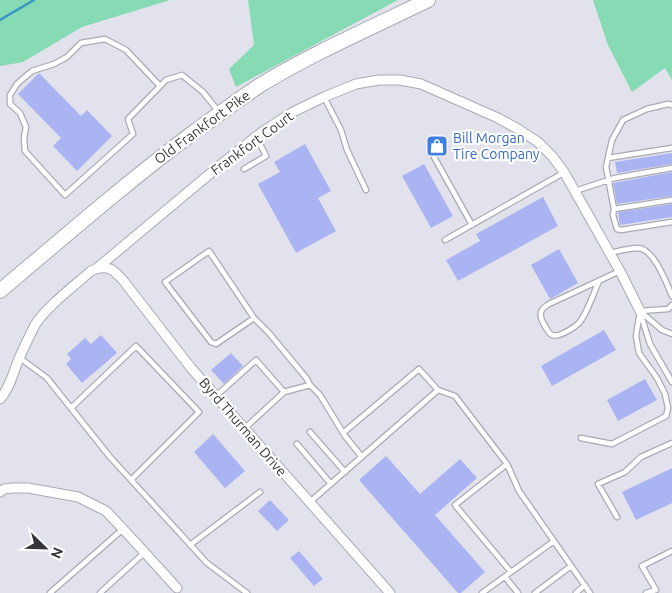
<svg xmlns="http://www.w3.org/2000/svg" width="672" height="593" font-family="Ubuntu,sans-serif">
  <rect width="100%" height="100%" fill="#e1e2ec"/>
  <path fill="#86dbb4" d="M0,0H170L82,27L23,62L0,66Z
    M248,0H398L236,87L229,69L254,45Z
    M593,0H672V80L665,68L632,92L608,45Z"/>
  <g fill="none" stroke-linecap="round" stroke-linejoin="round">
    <path stroke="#3a94c5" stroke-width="2.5" d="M0,20L34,0"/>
  </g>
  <path fill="#abb4f3" d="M39,73L81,116L87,110L112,136L77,171L53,146L61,138L18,94Z
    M305,144L331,191L318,198L336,231L296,253L258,184L280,172L274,162Z
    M672,153V164L617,173L615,162Z
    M424,164L453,216L431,228L402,176Z
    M672,172V196L617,204L613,183Z
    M543,197L558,226L458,281L446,260L480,241L476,234Z
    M672,204V217L620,225L618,212Z
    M559,249L578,283L550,299L531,265Z
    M604,330L616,350L552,386L541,366Z
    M101,335L117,353L82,383L66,364L71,359L67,354L85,338L91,344Z
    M231,353L243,366L224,384L211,370Z
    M645,379L657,400L618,421L607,400Z
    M213,434L245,471L225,488L194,452Z
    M386,456L420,494L460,459L477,478L435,515L485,572L461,593H458L359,480Z
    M672,468V503L636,520L622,492Z
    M270,500L289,520L277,531L258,511Z
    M299,551L323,579L314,586L290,558Z"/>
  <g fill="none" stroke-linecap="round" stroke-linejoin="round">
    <g stroke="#a9aab4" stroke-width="7">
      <path id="lane" d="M160,86L126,50L105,39L81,43L67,57L54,64L32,71L17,84L10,95V104L20,113L26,127L24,138L25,151L65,195L133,134L128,119L166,80L182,75L203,92L219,112
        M324,97L341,130L347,150L366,190
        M672,148L608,158L606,167L614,209L672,200
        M434,157L472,225
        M608,158L612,140L623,120L647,109L668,104L672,105
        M244,169L266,156L257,138
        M575,191L615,178L672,168
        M614,209L613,215L617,229L621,230L672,222
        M445,240L565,172
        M610,253C619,251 629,248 638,248C654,249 666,282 672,296
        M599,281C594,292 587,314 579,323C575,327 559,338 552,335C549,334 547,329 545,326C543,323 540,317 541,312C542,308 546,306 549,304L620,271
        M640,311L668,309L672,305
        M640,312L650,344L672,382
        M641,312L662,330L672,334
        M254,318L216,344L211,342L165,282L209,251L254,318L269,333L307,379L310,385
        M20,358L47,378L110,457L207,563L247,593
        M284,392L310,385L320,395L345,436L362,457
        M216,396L256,360L284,392L245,428
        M71,408L136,346L199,412L131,480
        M310,432L345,472
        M343,433L419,369L438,390
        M581,438L612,444L666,416L668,408L665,394L657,378L639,353L636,336L640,311
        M297,444L331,484
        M507,464L455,505L511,572
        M310,502L438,390L455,396L507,464L519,491L590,593
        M617,517L598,484L625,472L641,457L672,443
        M190,545L260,492
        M505,577L518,593
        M50,593L123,529
        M100,593L145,552
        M482,593L554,541
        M535,593L571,566
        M576,593L585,585
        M646,593L656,590L642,566L672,551"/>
    </g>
    <g stroke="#a9aab4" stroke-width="11">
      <path id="street" d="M96,269C109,265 113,270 122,279L191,368L390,593
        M0,399C9,389 13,374 18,361C23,349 29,337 35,325C46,307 74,286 91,271L96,269L224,162L262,132L293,112L324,97L356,84L379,80H400L421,84L498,118L518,129L538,142L552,156L564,172L621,273L640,311
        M0,492L4,489L13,488H28L78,497L106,511L136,543L177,588"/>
    </g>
    <g stroke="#a9aab4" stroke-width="16">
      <path id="secondary" d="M0,291C64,237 127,182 194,132C216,116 239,99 262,84C315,52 373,27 428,0"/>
    </g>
    <use href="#lane" stroke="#fff" stroke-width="4.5"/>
    <use href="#street" stroke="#fff" stroke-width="9"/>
    <use href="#secondary" stroke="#fff" stroke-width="14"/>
  </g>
  <defs>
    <g id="shop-square" transform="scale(1.125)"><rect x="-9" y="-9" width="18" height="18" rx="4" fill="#3f7fe0" stroke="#fff"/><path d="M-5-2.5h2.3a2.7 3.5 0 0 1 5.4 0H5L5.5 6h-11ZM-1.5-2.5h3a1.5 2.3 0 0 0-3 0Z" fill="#fff"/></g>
  </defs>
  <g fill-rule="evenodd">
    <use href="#shop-square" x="437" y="146"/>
  </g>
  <g text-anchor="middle" stroke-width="4.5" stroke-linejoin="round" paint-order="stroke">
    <g font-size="14" fill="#36363a" stroke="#fff">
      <text transform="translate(202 127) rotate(-36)" y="5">Old Frankfort Pike</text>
      <text transform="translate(252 143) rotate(-36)" y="5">Frankfort Court</text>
      <text transform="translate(243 427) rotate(49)" y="5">Byrd Thurman Drive</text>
    </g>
    <g font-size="14" fill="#366cbe" stroke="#fff" text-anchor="start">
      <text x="453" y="143">Bill Morgan<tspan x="453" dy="16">Tire Company</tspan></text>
    </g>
  </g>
  <g transform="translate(45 548) rotate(113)" stroke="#ffffff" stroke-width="4" paint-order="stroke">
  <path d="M0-4L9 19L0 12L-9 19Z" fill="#36363a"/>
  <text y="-8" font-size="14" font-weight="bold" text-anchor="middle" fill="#36363a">N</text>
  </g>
</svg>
